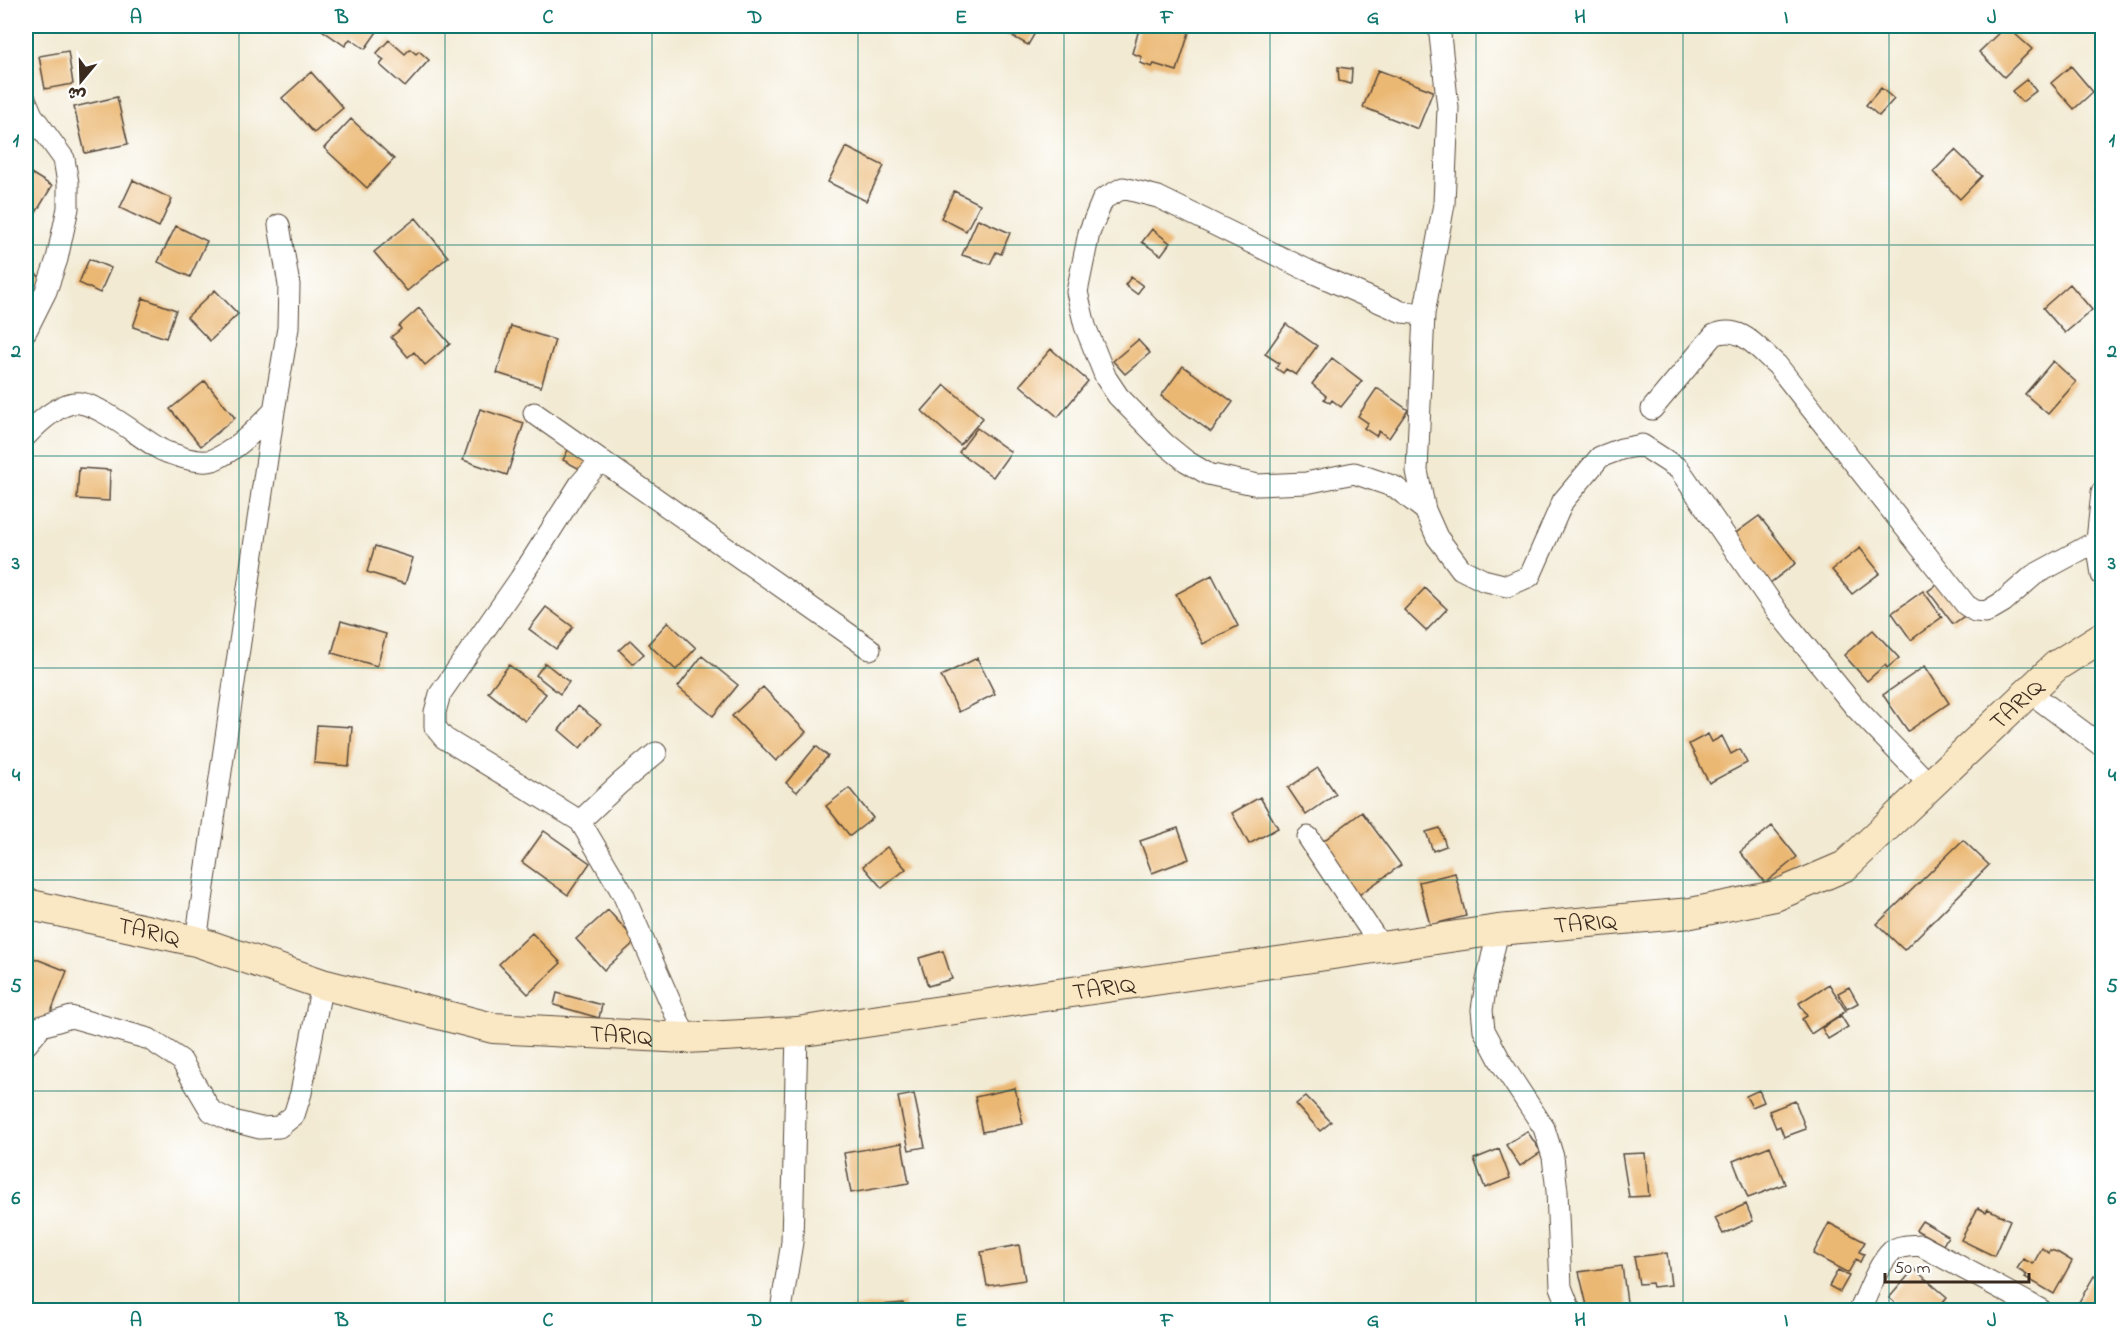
<svg xmlns="http://www.w3.org/2000/svg" width="2128" height="1336" font-family="'Indie Flower','Playpen Sans Arabic',sans-serif">
  <rect width="100%" height="100%" fill="#fff"/>
  <filter id="ink" filterUnits="userSpaceOnUse"><feTurbulence type="fractalNoise" baseFrequency=".0167" numOctaves="2"/><feDisplacementMap in="SourceGraphic" scale="12" xChannelSelector="R" yChannelSelector="G"/><feConvolveMatrix kernelMatrix="1 2 1 2 8 2 1 2 1" color-interpolation-filters="sRGB"/></filter>
  <filter id="wash" filterUnits="userSpaceOnUse"><feTurbulence type="fractalNoise" baseFrequency=".008" numOctaves="4" result="noise"/><feDisplacementMap in="SourceGraphic" scale="24" xChannelSelector="R" yChannelSelector="G"/><feGaussianBlur stdDeviation="1.35" result="paint"/><feColorMatrix in="noise" values="0 0 0 0 0 0 0 0 0 0 0 0 0 0 0 0 0 1.4 0 .05"/><feComposite in="paint" operator="in"/></filter>
  <g filter="url(#wash)">
    <rect width="100%" height="100%" fill="#f2ead3"/>
    <g id="blocks">
      <path fill="#ebb873" d="M325,26H381L365,49L350,39L345,46L322,30Z
        M994,26H1039L1028,45Z
        M1140,26H1191L1177,71L1154,64L1152,67L1140,63L1142,57L1132,53Z
        M2006,26L2032,49L2004,77L1979,52Z
        M389,40L405,54L410,49L416,54L419,51L429,60L405,87L380,65L384,60L376,54Z
        M68,51L73,84L45,89L39,56Z
        M2071,66L2093,92L2074,109L2051,83Z
        M1338,67L1352,69L1351,84L1339,81Z
        M1378,70L1433,91L1418,129L1363,107Z
        M311,72L343,108L314,133L282,98Z
        M2027,79L2036,91L2022,102L2012,91Z
        M1881,88L1894,99L1879,116L1866,105Z
        M117,97L128,144L85,153L74,107Z
        M351,119L394,159L367,188L324,148Z
        M846,147L884,166L866,201L828,182Z
        M1955,150L1982,176L1960,199L1933,172Z
        M26,170L52,186L31,221L26,218Z
        M133,180L172,199L159,227L120,208Z
        M954,191L980,204L966,231L941,218Z
        M416,218L448,257L407,291L374,252Z
        M978,219L1010,233L1001,254L996,252L990,264L962,255Z
        M176,226L207,241L190,277L158,262Z
        M1152,229L1170,243L1161,255L1142,242Z
        M89,259L111,268L100,293L79,283Z
        M26,268L45,280L26,310Z
        M1131,277L1143,286L1137,294L1125,285Z
        M2070,284L2092,310L2065,333L2043,308Z
        M215,290L238,314L210,341L187,317Z
        M143,298L176,310L166,338L133,327Z
        M419,308L450,344L425,365L414,352L408,357L391,337L401,329L399,326Z
        M1286,324L1317,346L1296,375L1286,369L1283,373L1276,368L1279,363L1265,354Z
        M511,326L555,340L541,387L497,373Z
        M1138,340L1150,353L1125,374L1113,361Z
        M1051,349L1088,381L1058,417L1020,385Z
        M1332,358L1362,381L1341,407L1332,400L1330,403L1324,399L1326,396L1312,384Z
        M2053,361L2076,382L2048,414L2025,394Z
        M1183,366L1233,402L1211,432L1161,396Z
        M205,381L235,418L201,446L170,409Z
        M945,385L983,418L960,445L922,411Z
        M1377,388L1408,410L1389,438L1379,431L1376,436L1364,428L1368,423L1358,416Z
        M480,409L524,423L507,475L463,460Z
        M977,428L1011,452L993,477L959,452Z
        M570,446L596,461L589,474L563,460Z
        M79,468L110,470L109,501L77,499Z
        M1759,516L1796,563L1770,583L1733,535Z
        M375,546L413,558L405,584L367,572Z
        M1860,548L1880,573L1852,594L1832,570Z
        M1212,575L1238,626L1203,644L1176,594Z
        M1942,581L1967,614L1953,624L1928,591Z
        M1425,588L1447,609L1426,631L1404,610Z
        M1923,591L1942,617L1911,640L1892,613Z
        M546,607L573,627L556,649L529,629Z
        M341,621L386,634L377,666L332,653Z
        M668,622L696,648L676,670L648,644Z
        M1873,630L1899,658L1887,668L1885,665L1867,681L1844,655Z
        M630,640L644,654L633,664L619,650Z
        M702,656L738,685L713,716L678,687Z
        M977,658L995,694L959,712L941,676Z
        M545,663L569,682L560,694L536,675Z
        M509,665L546,694L525,721L488,692Z
        M1925,666L1949,703L1908,731L1883,695Z
        M763,687L806,732L776,761L732,716Z
        M578,706L601,724L580,748L559,730Z
        M317,725L352,727L349,766L314,763Z
        M1708,734L1712,742L1722,736L1731,754L1740,749L1747,763L1709,783L1689,744Z
        M816,746L828,756L797,792L786,783Z
        M1318,768L1336,794L1306,815L1288,788Z
        M849,788L873,818L850,836L826,806Z
        M1260,797L1278,828L1249,844L1232,813Z
        M1362,812L1401,865L1356,897L1318,845Z
        M1772,826L1797,857L1765,883L1740,852Z
        M1178,828L1189,859L1152,873L1140,841Z
        M1440,828L1446,846L1433,851L1426,832Z
        M544,831L590,863L568,895L522,862Z
        M1963,840L1989,865L1904,950L1877,924Z
        M887,847L906,869L882,888L863,866Z
        M1455,873L1466,916L1430,925L1419,882Z
        M608,910L636,941L604,970L576,939Z
        M532,933L561,963L528,994L499,964Z
        M943,951L952,979L928,986L919,958Z
        M26,955L67,971L40,1040L26,1035Z
        M1829,984L1846,1011L1811,1034L1802,1019L1807,1016L1799,1003Z
        M1849,987L1858,1003L1847,1009L1838,993Z
        M557,993L602,1005L599,1018L554,1005Z
        M1841,1016L1848,1027L1828,1039L1822,1028Z
        M1015,1088L1023,1124L982,1132L975,1097Z
        M1759,1090L1764,1102L1752,1107L1746,1096Z
        M914,1094L925,1147L909,1150L898,1097Z
        M1306,1096L1331,1122L1320,1131L1296,1104Z
        M1795,1101L1806,1129L1784,1137L1780,1126L1776,1128L1769,1111Z
        M1527,1131L1541,1152L1520,1166L1506,1145Z
        M902,1143L909,1183L851,1193L844,1153Z
        M1770,1146L1785,1184L1748,1198L1733,1161Z
        M1499,1149L1510,1178L1485,1188L1474,1159Z
        M1645,1153L1649,1196L1629,1197L1622,1154Z
        M1746,1204L1753,1221L1723,1234L1715,1218Z
        M1978,1208L1986,1212L1988,1209L2010,1220L1994,1256L1961,1240Z
        M1922,1221L1948,1236L1943,1245L1916,1230Z
        M1829,1223L1865,1242L1859,1252L1864,1254L1860,1262L1856,1259L1848,1273L1813,1254Z
        M1019,1245L1025,1280L987,1286L981,1252Z
        M2042,1248L2049,1253L2050,1250L2057,1252L2072,1261L2054,1294L2025,1277L2027,1275L2017,1269L2023,1259L2033,1264Z
        M1667,1253L1671,1285L1653,1287L1652,1283L1639,1284L1634,1257Z
        M1622,1266L1628,1309L1588,1310L1579,1272Z
        M1914,1269L1947,1297L1936,1310H1903L1889,1298Z
        M1838,1270L1849,1276L1840,1292L1829,1286Z
        M2094,1276L2102,1281V1310H2077L2075,1309Z
        M903,1303L904,1310H850L849,1308Z"/>
    </g>
  </g>
  <g filter="url(#ink)">
    <use href="#blocks" fill-opacity="0" stroke="#564739" stroke-width="1.5"/>
    <g fill="none" stroke-linecap="round" stroke-linejoin="round">
      <g stroke="#564739" stroke-width="23">
        <path id="street" d="M1439,26L1448,108L1444,204L1424,314L1417,471L1425,510L1437,537L1461,569L1483,580L1507,586L1530,576L1563,501L1600,457L1621,449L1642,445L1679,469L1777,611L1855,707L1930,785
          M26,101L32,115L64,159L68,183V208L57,259L46,291L26,331
          M1424,314L1402,312L1307,270L1158,197L1123,188L1103,199L1089,233L1077,292L1085,326L1106,378L1118,396L1165,444L1186,461L1208,474L1258,485L1306,483L1354,473L1395,487L1425,510
          M1652,409L1714,335C1741,323 1758,349 1777,365L1966,605L1975,611L1986,612L2003,602L2034,575L2097,541
          M534,413L870,649
          M26,436C38,423 61,401 80,403C102,406 139,437 160,449C166,453 174,454 181,457C191,460 204,463 213,460C237,450 256,429 274,411
          M2102,492L2097,541L2102,575
          M2029,692L2102,746
          M656,753L619,784L580,821L623,894L686,1038
          M580,821L444,738L435,727V712L440,694L520,579L580,484L601,460
          M1308,837L1381,946
          M1498,930L1485,990L1482,1010L1484,1030L1502,1064L1544,1128L1553,1157L1557,1191L1561,1287L1570,1310
          M196,941L274,411L288,328L289,285L279,225
          M26,1045L42,1026L71,1017L149,1039L181,1060L211,1111L229,1120L260,1128L279,1127L294,1115L301,1093L322,984
          M781,1310L792,1242L797,1032
          M1860,1310C1868,1293 1878,1264 1892,1251C1900,1245 1911,1246 1920,1245L2041,1310"/>
      </g>
      <g stroke="#564739" stroke-width="32">
        <g id="secondary">
          <path id="s1" d="M26,904L196,941L322,984L493,1028L686,1038L797,1032L1498,930L1691,913L1775,896L1845,866L2056,666L2102,637"/>
        </g>
      </g>
      <use href="#street" stroke="#fff" stroke-width="21"/>
      <use href="#secondary" stroke="#fae7c3" stroke-width="30"/>
    </g>
  </g>
  <path fill="none" stroke="#0f766e" stroke-width="1.5" stroke-opacity="0.55" d="M239,26V1310M445,26V1310M652,26V1310M858,26V1310M1064,26V1310M1270,26V1310M1476,26V1310M1683,26V1310M1889,26V1310M26,245H2102M26,456H2102M26,668H2102M26,880H2102M26,1091H2102"/>
  <g text-anchor="middle" stroke-width="5" stroke-linejoin="round" paint-order="stroke">
    <g font-size="24" fill="#3b2a1e" stroke="#fff">
      <text dy="8" stroke="none"><textPath href="#s1" startOffset="2088">TARIQ</textPath></text>
      <text dy="8" stroke="none"><textPath href="#s1" startOffset="1584">TARIQ</textPath></text>
      <text dy="8" stroke="none"><textPath href="#s1" startOffset="126">TARIQ</textPath></text>
      <text dy="8" stroke="none"><textPath href="#s1" startOffset="1098">TARIQ</textPath></text>
      <text dy="8" stroke="none"><textPath href="#s1" startOffset="612">TARIQ</textPath></text>
    </g>
  </g>
  <rect width="2128" height="1336" fill="none" stroke="#fff" stroke-width="66"/>
  <g transform="translate(81 81) rotate(199)" stroke="#ffffff" stroke-width="4.5" paint-order="stroke">
  <path d="M0-4.5L10 22L0 15L-10 22Z" fill="#3b2a1e"/>
  <text y="-9" font-size="16" font-weight="bold" text-anchor="middle" fill="#3b2a1e">ش</text>
  </g>
  <path d="M1885 1273v9h144v-9" fill="none" stroke="#3b2a1e" stroke-width="3"/>
  <text x="1894" y="1273" font-size="18" fill="#3b2a1e" stroke="#ffffff" stroke-width="4.5" paint-order="stroke">50 m</text>
  <rect x="33" y="33" width="2062" height="1270" fill="none" stroke="#0f766e" stroke-width="2"/>
  <g font-size="20" text-anchor="middle" font-weight="bold" fill="#0f766e">
    <text x="136" y="23">A</text>
    <text x="342" y="23">B</text>
    <text x="548" y="23">C</text>
    <text x="755" y="23">D</text>
    <text x="961" y="23">E</text>
    <text x="1167" y="23">F</text>
    <text x="1373" y="23">G</text>
    <text x="1580" y="23">H</text>
    <text x="1786" y="23">I</text>
    <text x="1992" y="23">J</text>
    <text x="16" y="146">1</text>
    <text x="2112" y="146">1</text>
    <text x="16" y="357">2</text>
    <text x="2112" y="357">2</text>
    <text x="16" y="569">3</text>
    <text x="2112" y="569">3</text>
    <text x="16" y="781">4</text>
    <text x="2112" y="781">4</text>
    <text x="16" y="992">5</text>
    <text x="2112" y="992">5</text>
    <text x="16" y="1204">6</text>
    <text x="2112" y="1204">6</text>
    <text x="136" y="1326">A</text>
    <text x="342" y="1326">B</text>
    <text x="548" y="1326">C</text>
    <text x="755" y="1326">D</text>
    <text x="961" y="1326">E</text>
    <text x="1167" y="1326">F</text>
    <text x="1373" y="1326">G</text>
    <text x="1580" y="1326">H</text>
    <text x="1786" y="1326">I</text>
    <text x="1992" y="1326">J</text>
  </g>
</svg>
